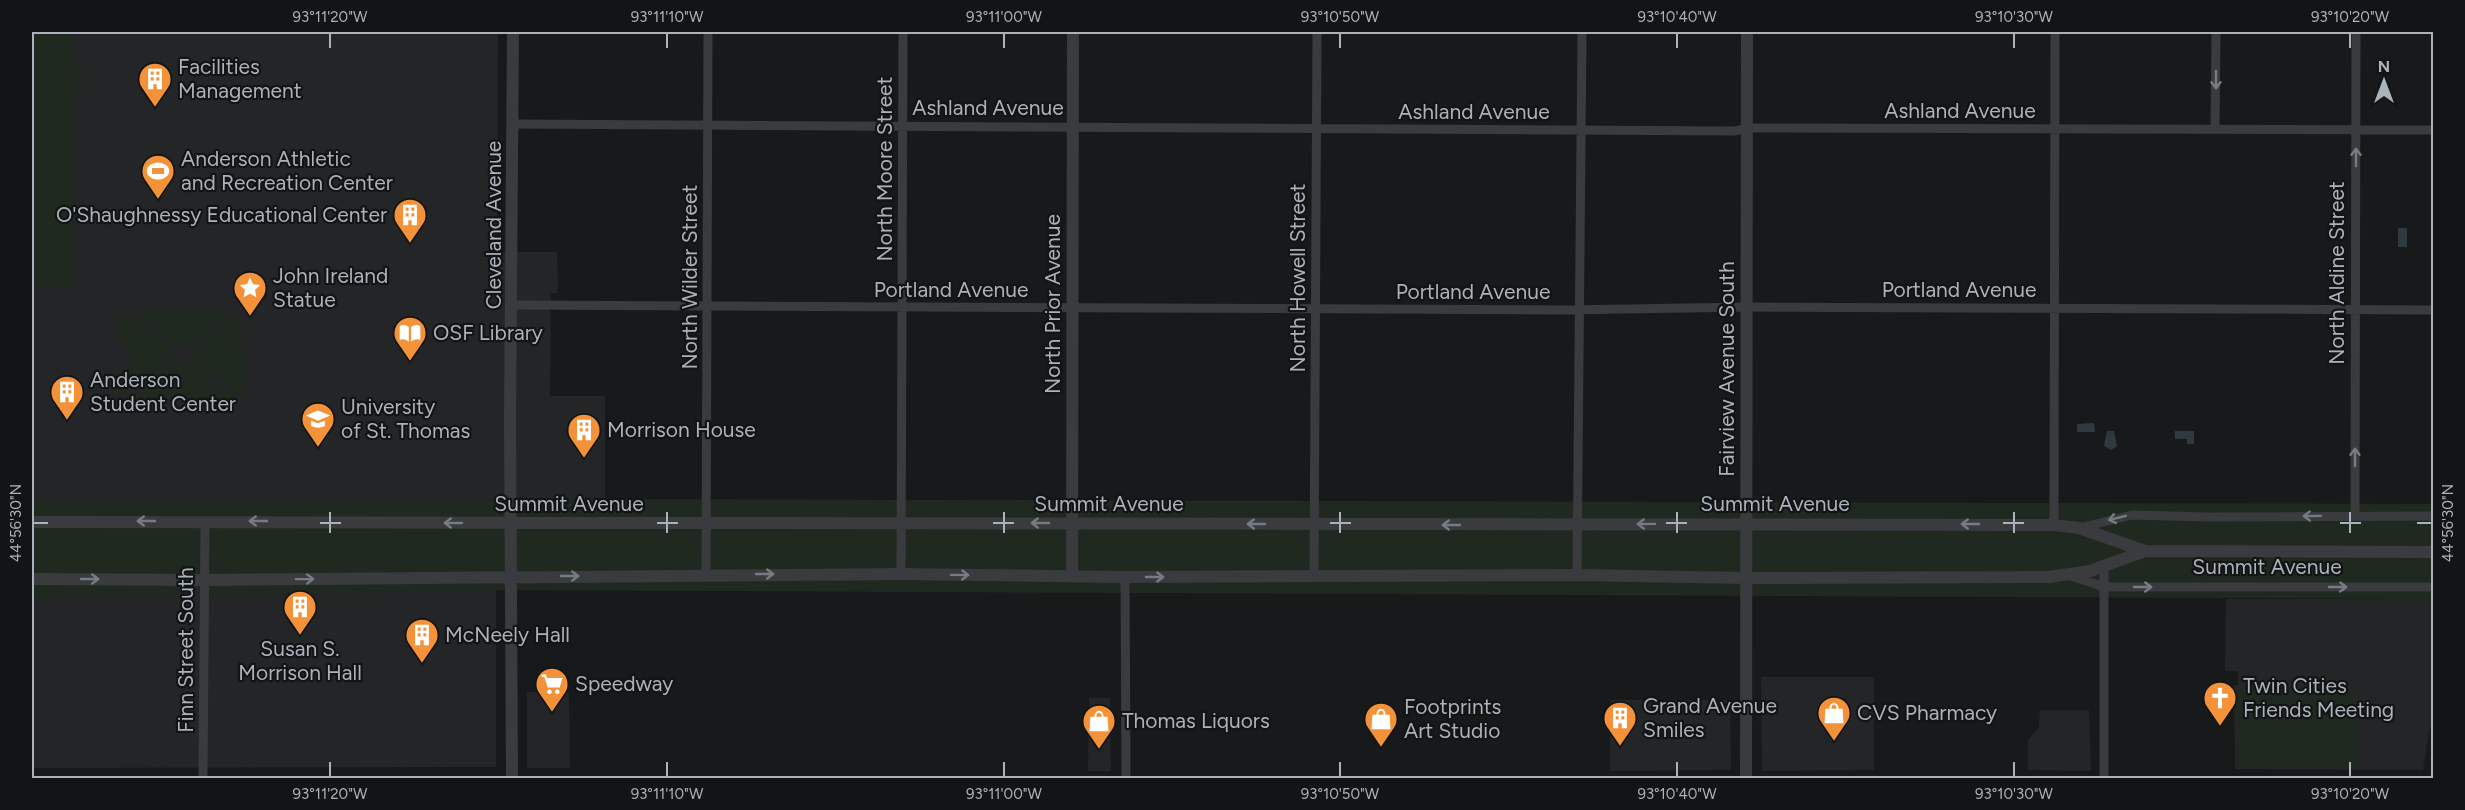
<svg xmlns="http://www.w3.org/2000/svg" width="2465" height="810" font-family="Figtree,sans-serif">
  <rect width="100%" height="100%" fill="#18191a"/>
  <path fill="#242527" d="M32,32H498L497,252H557L558,293H551L550,396H605V499L496,500V767L32,768Z
    M2226,599H2433V721L2429,731L2423,770L2235,769L2234,685H2238V671H2225Z
    M1761,677H1874V770L1762,771Z
    M527,692H569L570,768H527Z
    M1089,698H1110L1111,771H1088Z
    M1610,700H1730L1731,770L1610,771Z
    M2040,710H2089L2091,771L2028,770V740L2039,727Z"/>
  <path fill="#202920" d="M32,32H74V62L83,76L82,88H73L75,288H32Z
    M124,312L174,351V358L123,396L117,391V374L132,359V351L117,336V318Z
    M135,312H231L233,314L189,348H178L136,315Z
    M242,314L243,393L241,396L191,358V350Z
    M177,361H188L236,399L188,400L187,397H178L177,400H127Z
    M605,499L2433,504L2434,599L496,590L232,596L32,598V500Z
    M2238,687H2266L2278,694H2356V768H2237Z"/>
  <path fill="#2e3a3f" d="M2398,228H2407V247H2398Z
    M2094,423L2095,432H2077V424Z
    M2107,431H2114L2117,446L2111,450L2104,446Z
    M2175,431H2194V444H2187V439H2175Z"/>
  <g fill="none" stroke-linecap="round" stroke-linejoin="round">
    <path stroke="#393b3f" stroke-width="9" d="M514,124L1735,131L1747,128L2434,130
      M2215,129L2216,32
      M513,305L1565,310L1747,307L2434,310
      M2355,515L2356,32
      M2054,525L2055,32
      M2079,528L2132,515L2208,517L2434,516
      M2104,567V778
      M901,574L903,32
      M706,575L708,32
      M1577,575L1582,32
      M2068,575L2104,587H2434
      M1314,576L1317,32
      M1125,577L1126,778
      M203,778L205,521"/>
    <path stroke="#393b3f" stroke-width="12" d="M32,522L2054,525L2079,528L2145,551L2434,552
      M1072,576L1073,32
      M32,579L205,580L901,574L1125,577L1577,575L1746,578L2049,577L2090,571L2145,551
      M512,778L510,419L513,32
      M1746,778L1747,32"/>
  </g>
  <defs><path id="oneway-shaft" d="M-6 0H5M1.5-3L5.5 0L1.5 3" fill="none" stroke-width="1.6" stroke-linecap="round" stroke-linejoin="round" transform="scale(1.5)"/></defs>
  <g stroke="#777c83">
    <use href="#oneway-shaft" transform="translate(2216 80) rotate(90)"/>
    <use href="#oneway-shaft" transform="translate(2356 157) rotate(-90)"/>
    <use href="#oneway-shaft" transform="translate(2355 457) rotate(-90)"/>
    <use href="#oneway-shaft" transform="translate(2312 516) rotate(179)"/>
    <use href="#oneway-shaft" transform="translate(2117 518) rotate(166)"/>
    <use href="#oneway-shaft" transform="translate(146 521) rotate(180)"/>
    <use href="#oneway-shaft" transform="translate(258 521) rotate(-180)"/>
    <use href="#oneway-shaft" transform="translate(453 523) rotate(-180)"/>
    <use href="#oneway-shaft" transform="translate(1040 523) rotate(180)"/>
    <use href="#oneway-shaft" transform="translate(1256 524) rotate(-180)"/>
    <use href="#oneway-shaft" transform="translate(1646 524) rotate(179)"/>
    <use href="#oneway-shaft" transform="translate(1970 524) rotate(-180)"/>
    <use href="#oneway-shaft" transform="translate(1451 525) rotate(-180)"/>
    <use href="#oneway-shaft" transform="translate(765 574)"/>
    <use href="#oneway-shaft" transform="translate(960 575) rotate(1)"/>
    <use href="#oneway-shaft" transform="translate(570 576)"/>
    <use href="#oneway-shaft" transform="translate(1155 577)"/>
    <use href="#oneway-shaft" transform="translate(90 579)"/>
    <use href="#oneway-shaft" transform="translate(305 579) rotate(-1)"/>
    <use href="#oneway-shaft" transform="translate(2143 587)"/>
    <use href="#oneway-shaft" transform="translate(2338 587)"/>
  </g>
  <path fill="none" stroke="#aab2ba" stroke-width="2" d="M330,33V48M667,33V48M1004,33V48M1340,33V48M1677,33V48M2014,33V48M2350,33V48M330,512V533M667,512V533M1004,512V533M1340,512V533M1677,512V533M2014,512V533M2350,512V533M33,523H48M320,523H341M657,523H678M993,523H1014M1330,523H1351M1666,523H1687M2003,523H2024M2340,523H2361M2417,523H2432M330,762V777M667,762V777M1004,762V777M1340,762V777M1677,762V777M2014,762V777M2350,762V777"/>
  <defs>
    <g id="building-pin" transform="scale(1.725)"><path d="M0 17L-7.5 6A9.5 9.5 0 1 1 7.5 6Z" fill="#f39238" stroke="#131415"/><path d="M-4-6H4V6H1V3H-1V6H-4ZM-2.5-4.3h1.7v1.8h-1.7ZM.8-4.3h1.7v1.8H.8ZM-2.5-1h1.7V.8h-1.7ZM.8-1h1.7V.8H.8Z" fill="#fff"/></g>
    <g id="stadium-pin" transform="scale(1.725)"><path d="M0 17L-7.5 6A9.5 9.5 0 1 1 7.5 6Z" fill="#f39238" stroke="#131415"/><path d="M0-5a6.5 5 0 1 0 0 10a6.5 5 0 1 0 0-10ZM-3.5-1.8h7v3.6h-7Z" fill="#fff"/></g>
    <g id="sight-pin" transform="scale(1.725)"><path d="M0 17L-7.5 6A9.5 9.5 0 1 1 7.5 6Z" fill="#f39238" stroke="#131415"/><path d="M0-6L1.8-2.2L6-1.7L2.9 1.2L3.7 5.4L0 3.3L-3.7 5.4L-2.9 1.2L-6-1.7L-1.8-2.2Z" fill="#fff"/></g>
    <g id="library-pin" transform="scale(1.725)"><path d="M0 17L-7.5 6A9.5 9.5 0 1 1 7.5 6Z" fill="#f39238" stroke="#131415"/><path d="M-6-4Q-3-5.5-.7-3.5V5Q-3 3-6 4ZM6-4Q3-5.5 .7-3.5V5Q3 3 6 4Z" fill="#fff"/></g>
    <g id="university-pin" transform="scale(1.725)"><path d="M0 17L-7.5 6A9.5 9.5 0 1 1 7.5 6Z" fill="#f39238" stroke="#131415"/><path d="M0-5L7-2L0 1L-7-2ZM-4 1L0 2.5L4 1V4Q0 6-4 4Z" fill="#fff"/></g>
    <g id="supermarket-pin" transform="scale(1.725)"><path d="M0 17L-7.5 6A9.5 9.5 0 1 1 7.5 6Z" fill="#f39238" stroke="#131415"/><path d="M-6-5.5h2.5l.6 2H6L4.5 2H-2.5L-4.4-4H-6ZM-1.5 3.2a1.3 1.3 0 1 0 .1 0ZM3 3.2a1.3 1.3 0 1 0 .1 0Z" fill="#fff"/></g>
    <g id="church-pin" transform="scale(1.725)"><path d="M0 17L-7.5 6A9.5 9.5 0 1 1 7.5 6Z" fill="#f39238" stroke="#131415"/><path d="M-1.2-6h2.4v3.5h3.3v2.4h-3.3V6h-2.4V-.1h-3.3v-2.4h3.3Z" fill="#fff"/></g>
    <g id="shop-pin" transform="scale(1.725)"><path d="M0 17L-7.5 6A9.5 9.5 0 1 1 7.5 6Z" fill="#f39238" stroke="#131415"/><path d="M-5-2.5h2.3a2.7 3.5 0 0 1 5.4 0H5L5.5 6h-11ZM-1.5-2.5h3a1.5 2.3 0 0 0-3 0Z" fill="#fff"/></g>
  </defs>
  <g fill-rule="evenodd">
    <use href="#building-pin" x="155" y="79"/>
    <use href="#stadium-pin" x="158" y="171"/>
    <use href="#building-pin" x="410" y="215"/>
    <use href="#sight-pin" x="250" y="288"/>
    <use href="#library-pin" x="410" y="333"/>
    <use href="#building-pin" x="67" y="392"/>
    <use href="#university-pin" x="318" y="419"/>
    <use href="#building-pin" x="584" y="430"/>
    <use href="#building-pin" x="300" y="607"/>
    <use href="#building-pin" x="422" y="635"/>
    <use href="#supermarket-pin" x="552" y="684"/>
    <use href="#church-pin" x="2220" y="698"/>
    <use href="#shop-pin" x="1834" y="713"/>
    <use href="#building-pin" x="1620" y="718"/>
    <use href="#shop-pin" x="1381" y="719"/>
    <use href="#shop-pin" x="1099" y="721"/>
  </g>
  <g text-anchor="middle" stroke-width="4.5" stroke-linejoin="round" paint-order="stroke">
    <g font-size="21" fill="#aab2ba" stroke="#131415" text-anchor="start">
      <text x="178" y="74">Facilities<tspan x="178" dy="24">Management</tspan></text>
      <text x="181" y="166">Anderson Athletic<tspan x="181" dy="24">and Recreation Center</tspan></text>
      <text x="387" y="222" text-anchor="end">O'Shaughnessy Educational Center</text>
      <text x="273" y="283">John Ireland<tspan x="273" dy="24">Statue</tspan></text>
      <text x="433" y="340">OSF Library</text>
      <text x="90" y="387">Anderson<tspan x="90" dy="24">Student Center</tspan></text>
      <text x="341" y="414">University<tspan x="341" dy="24">of St. Thomas</tspan></text>
      <text x="607" y="437">Morrison House</text>
      <text x="445" y="642">McNeely Hall</text>
      <text x="300" y="656" text-anchor="middle">Susan S.<tspan x="300" dy="24">Morrison Hall</tspan></text>
      <text x="575" y="691">Speedway</text>
      <text x="2243" y="693">Twin Cities<tspan x="2243" dy="24">Friends Meeting</tspan></text>
      <text x="1643" y="713">Grand Avenue<tspan x="1643" dy="24">Smiles</tspan></text>
      <text x="1404" y="714">Footprints<tspan x="1404" dy="24">Art Studio</tspan></text>
      <text x="1857" y="720">CVS Pharmacy</text>
      <text x="1122" y="728">Thomas Liquors</text>
    </g>
    <g font-size="21" fill="#aab2ba" stroke="#131415">
      <text x="988" y="115">Ashland Avenue</text>
      <text x="1960" y="118">Ashland Avenue</text>
      <text x="1474" y="119">Ashland Avenue</text>
      <text transform="translate(885 169) rotate(-90)" y="7">North Moore Street</text>
      <text transform="translate(494 225) rotate(-90)" y="7">Cleveland Avenue</text>
      <text transform="translate(2337 273) rotate(-90)" y="7">North Aldine Street</text>
      <text transform="translate(690 277) rotate(-90)" y="7">North Wilder Street</text>
      <text transform="translate(1298 278) rotate(-90)" y="7">North Howell Street</text>
      <text x="951" y="297">Portland Avenue</text>
      <text x="1959" y="297">Portland Avenue</text>
      <text x="1473" y="299">Portland Avenue</text>
      <text transform="translate(1053 304) rotate(-90)" y="7">North Prior Avenue</text>
      <text transform="translate(1727 369) rotate(-90)" y="7">Fairview Avenue South</text>
      <text x="569" y="511">Summit Avenue</text>
      <text x="1109" y="511">Summit Avenue</text>
      <text x="1775" y="511">Summit Avenue</text>
      <text x="2267" y="574">Summit Avenue</text>
      <text transform="translate(186 650) rotate(-90)" y="7">Finn Street South</text>
    </g>
  </g>
  <rect width="2465" height="810" fill="none" stroke="#131415" stroke-width="66"/>
  <g transform="translate(2384 81)" stroke="#131415" stroke-width="4.5" paint-order="stroke">
  <path d="M0-4.5L10 22L0 15L-10 22Z" fill="#aab2ba"/>
  <text y="-9" font-size="16" font-weight="bold" text-anchor="middle" fill="#aab2ba">N</text>
  </g>
  <rect x="33" y="33" width="2399" height="744" fill="none" stroke="#aab2ba" stroke-width="2"/>
  <g font-size="15" text-anchor="middle" fill="#aab2ba">
    <text x="330" y="22">93°11'20"W</text>
    <text x="667" y="22">93°11'10"W</text>
    <text x="1004" y="22">93°11'00"W</text>
    <text x="1340" y="22">93°10'50"W</text>
    <text x="1677" y="22">93°10'40"W</text>
    <text x="2014" y="22">93°10'30"W</text>
    <text x="2350" y="22">93°10'20"W</text>
    <text transform="translate(16 523) rotate(-90)" y="5">44°56'30"N</text>
    <text transform="translate(2448 523) rotate(-90)" y="5">44°56'30"N</text>
    <text x="330" y="799">93°11'20"W</text>
    <text x="667" y="799">93°11'10"W</text>
    <text x="1004" y="799">93°11'00"W</text>
    <text x="1340" y="799">93°10'50"W</text>
    <text x="1677" y="799">93°10'40"W</text>
    <text x="2014" y="799">93°10'30"W</text>
    <text x="2350" y="799">93°10'20"W</text>
  </g>
</svg>
